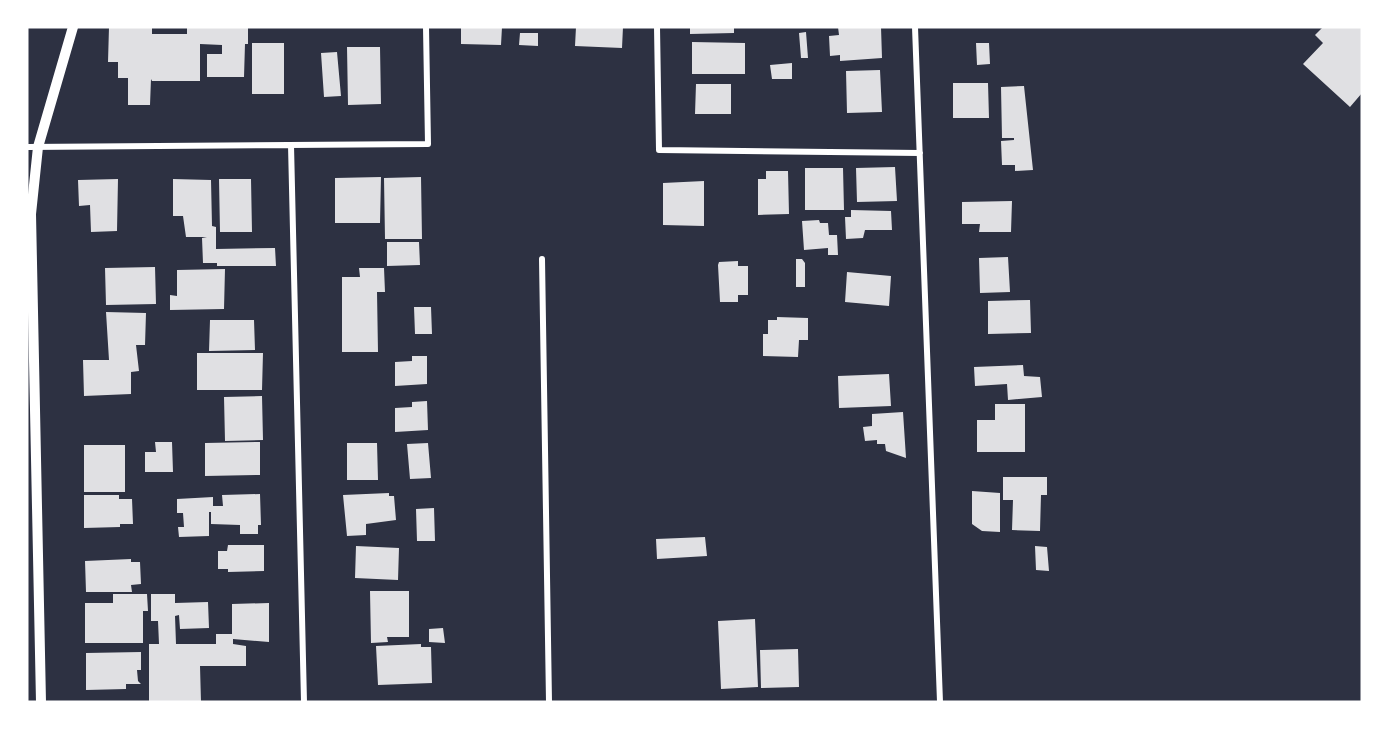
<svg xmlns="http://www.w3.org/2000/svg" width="1389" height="729" font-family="'Alegreya Sans',sans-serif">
  <rect width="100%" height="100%" fill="#2d3142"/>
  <path fill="#e0e0e3" d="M109,27H152V34H187V27H248V44H245L244,77H207V54H222V45L200,44V81H152L151,79L150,105H128V78H118V62H108Z
    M461,27H502L501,45L461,44Z
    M576,27H623L622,48L575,46Z
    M690,27H734V33L690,34Z
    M838,27H881L882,58L840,61V55L830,56L829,36L839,35Z
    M1323,27H1362V93L1350,107L1303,64L1323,43L1315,35Z
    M806,32L808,58H801L799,33Z
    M520,33H538V46L519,45Z
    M692,42L745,43V74H692Z
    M252,43H284V94H252Z
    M976,43H989L990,64L977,65Z
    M347,47H380L381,104L348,105Z
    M337,52L341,96L324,97L321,53Z
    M792,63V79H772L770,65Z
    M880,70L882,112L847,113L846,71Z
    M953,83H988L989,118H953Z
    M696,84H731V114H695Z
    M1024,86L1033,170L1015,171V165H1002L1001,141L1014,140V138H1002L1001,87Z
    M895,167L897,201L857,202L856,168Z
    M805,168H843L844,210H805Z
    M766,171H788L789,214L758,215V179H766Z
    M381,177L380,223H335V178Z
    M421,177L422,239H385L384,178Z
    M118,179L117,231L91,232L90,205L79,206L78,180Z
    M173,179L211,180L212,226L216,227V249L275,248L276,266H217V263H203L202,238L207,237H186L183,216H173Z
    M219,179H251L252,232H220Z
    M704,181V226L663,225V183Z
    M1012,201L1011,232H979L980,224H962V202Z
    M851,210L891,211L892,230H865L863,238L846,239L845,217H851Z
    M819,220L820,223H828L829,235H837L838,255H828V248L804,250L802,221Z
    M387,242H419L420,265L387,266Z
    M1008,257L1010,292L980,293L979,258Z
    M796,259H802L805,263V287H796Z
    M738,261V266H748V295H738V302H720L718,265L719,262Z
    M155,267L156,304L106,305L105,268Z
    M359,268H384L385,292H377L378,352H342V277H360Z
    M225,269L224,309L170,310V295L177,296V270Z
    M847,272L891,276L889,306L845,302Z
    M1030,300L1031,333L988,334V301Z
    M414,307H431L432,334H415Z
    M106,312L146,313L145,345H136L139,371L131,372V394L84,396L83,360H109Z
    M777,317L808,318V340H799L798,357L763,356V334H768V320H777Z
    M210,320H254L255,350L209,351Z
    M197,353H263L262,390H197Z
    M412,356H427V384L395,386V362L412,361Z
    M1023,365L1024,376L1040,377L1042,397L1008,400L1007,384L975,386L974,367Z
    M889,374L891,406L839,408L838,376Z
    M262,396L263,440L225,441L224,397Z
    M427,401L428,430L395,432V408L412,407V402Z
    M995,404H1025V452H977V420H995Z
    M903,412L906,458L886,451L885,444H877V440L865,441L863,427L872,426V414Z
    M155,442H172L173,472H145V452H156Z
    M260,442V475L205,476V443Z
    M347,443H377L378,480H347Z
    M428,443L431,478L410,479L407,444Z
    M84,445H125V492H84Z
    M1003,477H1047V495H1041L1040,531L1012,530L1013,500H1003Z
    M972,491L1000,493V532L982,531L972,524Z
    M389,493V496H394L396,520L366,524V535L347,536L343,495Z
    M260,494L261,525H258V534H240V525L211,524V512H209V536L179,537L178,527H184L183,513H177V499L213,497V506H223L222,495Z
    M84,495H119V499H132L133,524H120V527L84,528Z
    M434,508L435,541H417L416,509Z
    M705,537L707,556L657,559L656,539Z
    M228,545H264V571L228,572V569H218V551H227Z
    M356,546L399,548L398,580L355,578Z
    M1035,546L1047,547L1049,571L1036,570Z
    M131,559V562H140L141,584L131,585L132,592H86L85,561Z
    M370,591H409V637H387L388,642L371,643Z
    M113,594H147L148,611H143V643H85V603H113Z
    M151,594H175V603L208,602L209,628L180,629L179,615L175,616L176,644H216V634H232V604L269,603V642L233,639V644L246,646V666H200L201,702H149V644H159L158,621H151Z
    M755,619L758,687L721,689L718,621Z
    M443,628L445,643L429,642V629Z
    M421,644V647H431L432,683L378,685L376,646Z
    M798,649L799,687L761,688L760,650Z
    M141,652V670H137L138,681L141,684H126V689L86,690V653Z"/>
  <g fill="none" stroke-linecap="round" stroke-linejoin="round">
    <path stroke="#fff" stroke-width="6" d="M657,27L659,150L920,153
      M915,27L940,702
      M291,145L304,702
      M27,147L428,144L426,27
      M542,259L549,702"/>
    <path stroke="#fff" stroke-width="10" d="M41,702L31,214L38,147L73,27"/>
  </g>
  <rect width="1389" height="729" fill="none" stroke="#ffffff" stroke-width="57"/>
</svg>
